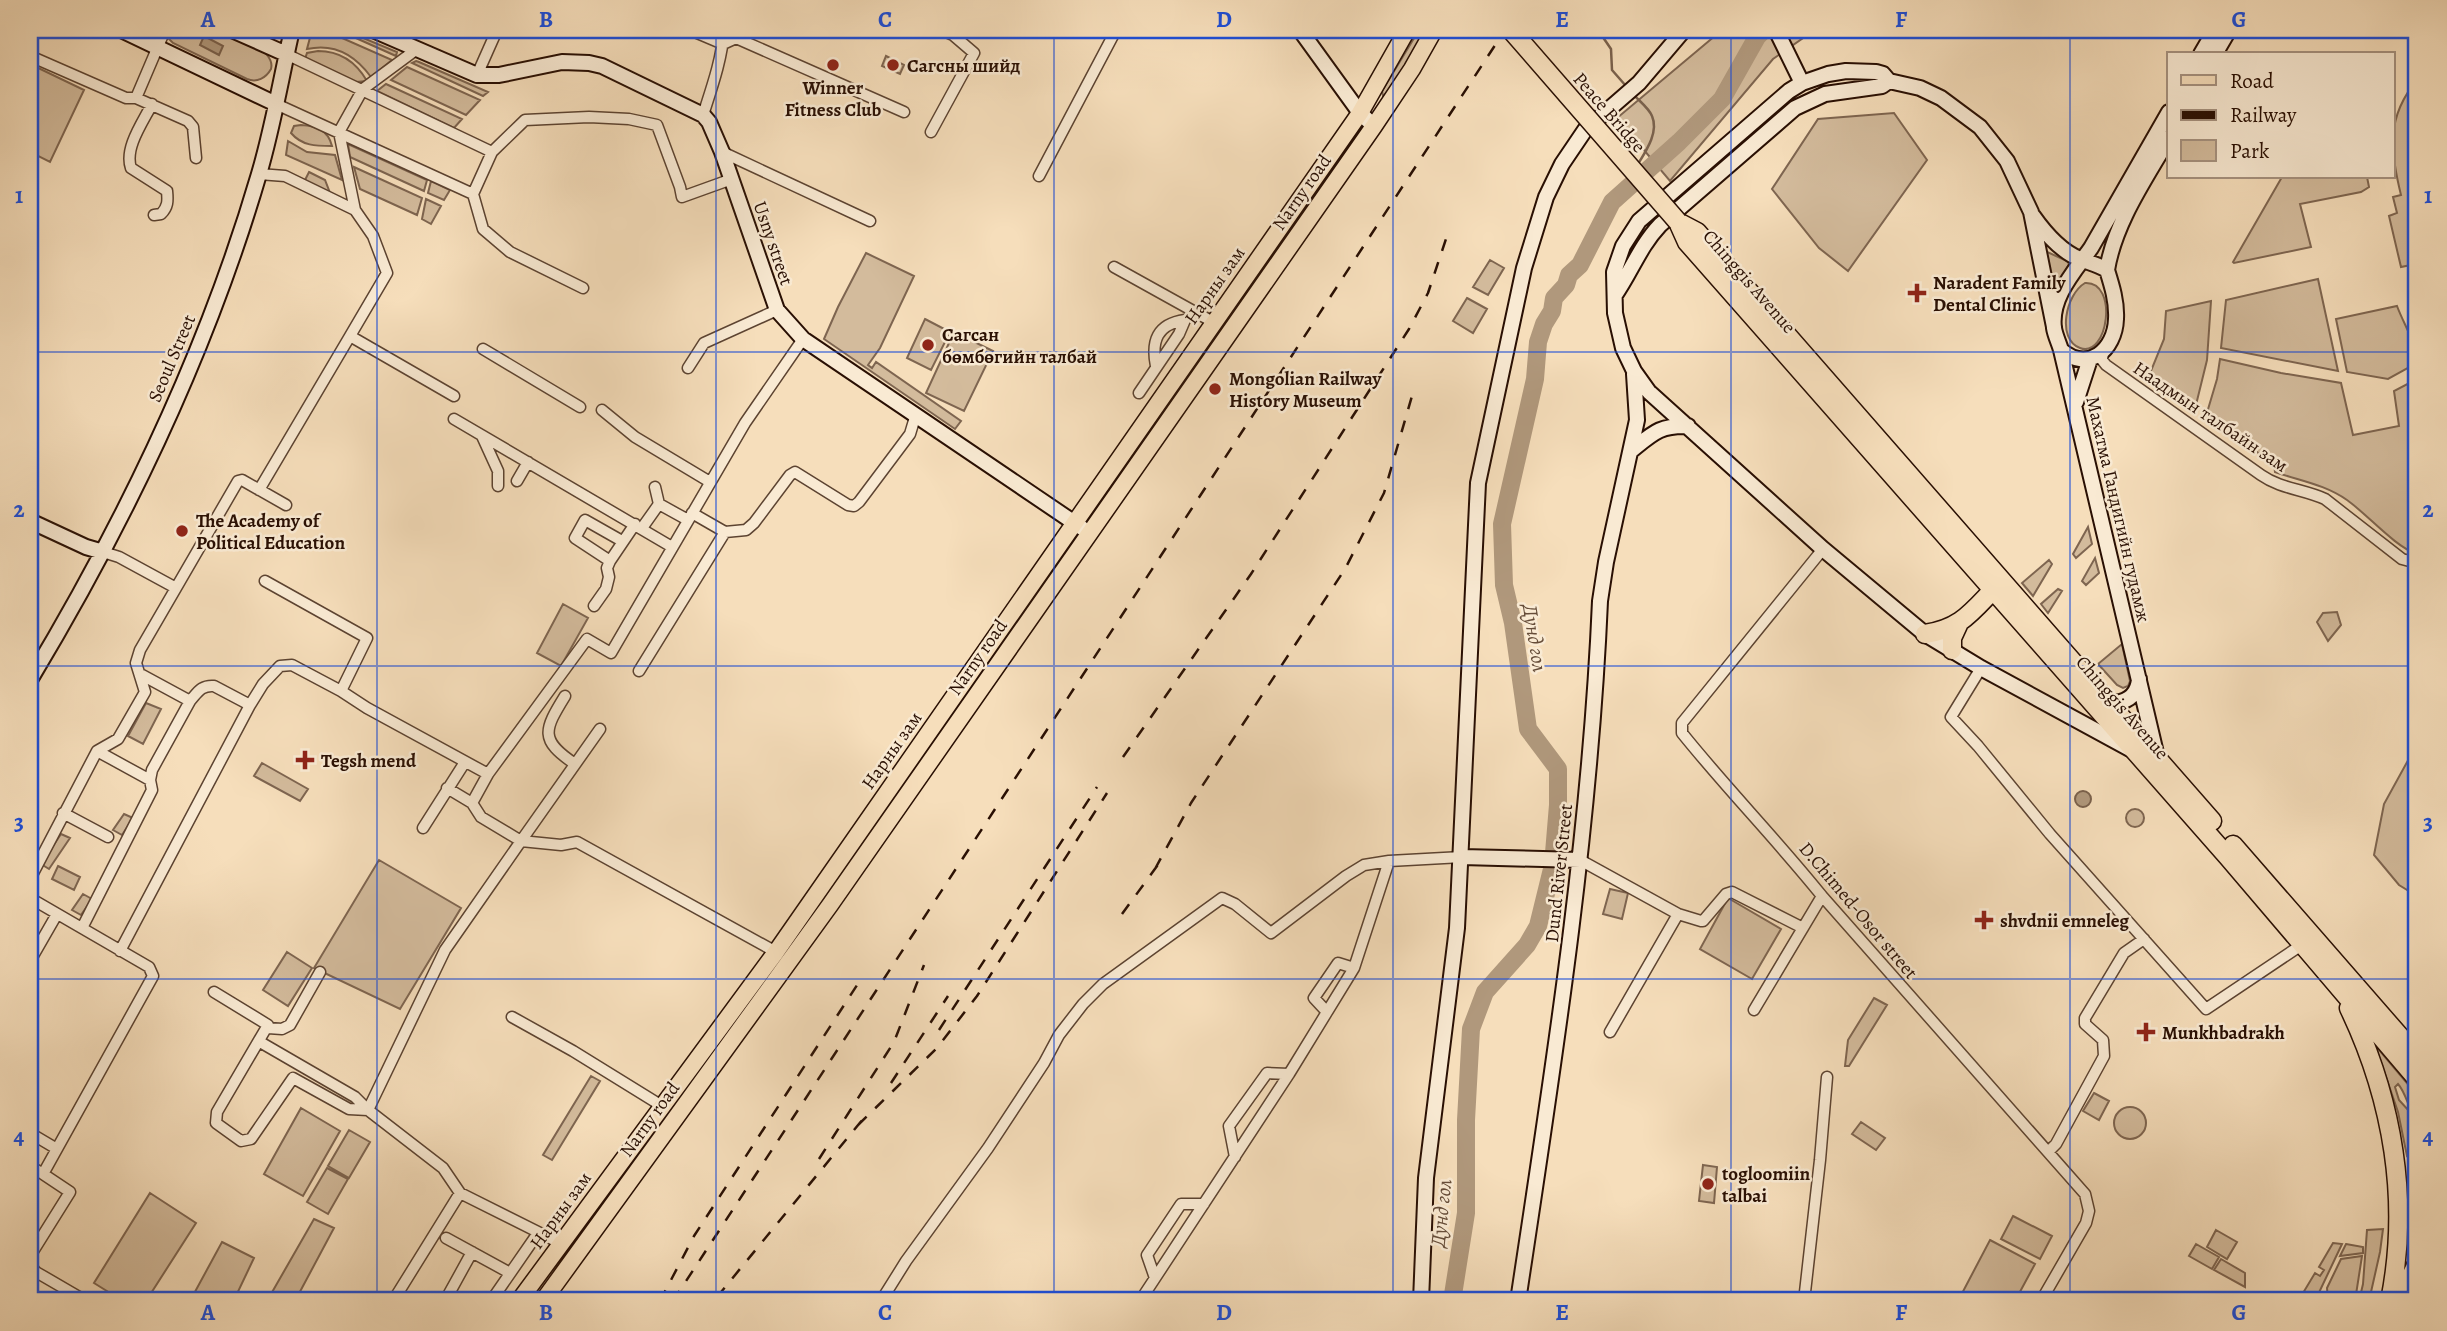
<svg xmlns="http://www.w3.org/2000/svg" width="2447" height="1331" font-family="Alegreya,serif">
  <rect width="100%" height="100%" fill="#f6debb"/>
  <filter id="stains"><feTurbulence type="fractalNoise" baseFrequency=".00286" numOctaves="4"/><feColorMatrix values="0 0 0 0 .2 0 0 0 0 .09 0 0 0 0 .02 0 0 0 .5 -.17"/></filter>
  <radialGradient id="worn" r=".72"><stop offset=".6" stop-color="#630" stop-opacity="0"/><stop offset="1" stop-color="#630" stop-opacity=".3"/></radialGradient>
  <path fill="#d3bb9c" stroke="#7e6550" stroke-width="2" d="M170,30C186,30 207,26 222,30C238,34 276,51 271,69C266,78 257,83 247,79L173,43L168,38Z
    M312,30H324L392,60L371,77C355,55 334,43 307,49Z
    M338,30H344L397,52L396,56Z
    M1419,30H1428L1388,92L1383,96L1382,91Z
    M1722,30H1811L1806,36L1773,59L1670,181L1617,118Z
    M318,51C340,51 356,62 367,81L356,82L305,59L307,53Z
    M886,56L904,65L900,74L882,66Z
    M416,61L419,62L488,92L483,96L412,63Z
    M30,64L84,90L50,162L30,152Z
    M407,67L480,100L466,115L391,80Z
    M2417,80V278L2414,279L2411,265L2401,267L2389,216L2397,213L2393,197L2401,195C2390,150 2386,117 2417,80Z
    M386,84L462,119L454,128L377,91Z
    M1894,113L1927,160L1848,271L1819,248L1772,189L1818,119Z
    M301,125C317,126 328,130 332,146C316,146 302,146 291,133L294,126Z
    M288,141L307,152L335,155L342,180L286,155Z
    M348,144L427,180L424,191L350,157Z
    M354,167L422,198L417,215L360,189Z
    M309,172L325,180L330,193L304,182Z
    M2282,177H2367L2369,187L2361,192L2300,204L2311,247L2234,263L2233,262Z
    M431,181L450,190L444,200L428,193Z
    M1312,194L1297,223L1098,508H1095Z
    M426,199L441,206L431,224L422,219Z
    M2045,251L2067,261L2069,264L2055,291L2052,290Z
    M866,253L914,276L880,348L868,365L872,368L876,362L961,421L955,429L824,339L838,307Z
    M1490,260L1504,268L1488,295L1473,287Z
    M2318,279L2338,371L2221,348L2226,300Z
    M2085,283C2119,281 2108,359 2080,348C2056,339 2066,294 2085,283Z
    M1467,298L1487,309L1473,333L1453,321Z
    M2211,301L2207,360L2195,409L2148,378L2164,339L2166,311Z
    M2397,306C2404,325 2417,344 2417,363L2388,379L2347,372L2336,319Z
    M925,319L950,332L931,370L907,358Z
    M954,332L993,351L964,411L926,393Z
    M2220,359L2281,373L2341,383L2353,435L2399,426L2394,391L2417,379V554C2395,547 2367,514 2347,500C2324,484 2300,481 2275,472L2274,464L2206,416L2217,379Z
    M2088,527L2092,544L2076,558L2073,554Z
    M2095,558L2099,573L2086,585L2082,581Z
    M2049,560L2052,564L2033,596L2022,583Z
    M1038,585L1017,627L872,833L867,830Z
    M2058,589L2062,591L2048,613L2041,604Z
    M563,604L588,618L561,666L537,653Z
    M2337,612L2341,625L2328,641L2317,622L2323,613Z
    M2122,644L2130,681L2128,686L2123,688L2117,685L2098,664Z
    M146,703L161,709L143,744L128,736Z
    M2417,744V896L2399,885L2374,855L2384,804Z
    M262,763L308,789L300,801L254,776Z
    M2126 818a9 9 0 1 1 18 0a9 9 0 1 1-18 0Z
    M124,814L133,818L122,835L113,830Z
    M61,834L70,838L49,869L41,864Z
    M379,860L461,908L400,1009L314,968Z
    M58,866L80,877L74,890L52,879Z
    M1610,889L1628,893L1622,919L1603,914Z
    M83,894L92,899L81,915L72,910Z
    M1728,898L1781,929L1752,979L1700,949Z
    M287,952L312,968L288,1006L263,990Z
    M1874,998L1887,1005L1849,1066H1845L1848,1040Z
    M2375,1045L2417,1095V1120C2408,1110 2407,1094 2398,1084L2395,1087L2399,1100L2410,1112L2412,1122L2417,1126V1151L2407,1156L2398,1112Z
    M591,1076L600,1081L552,1160L543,1155Z
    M2094,1093L2109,1101L2099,1120L2083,1111Z
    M2114 1123a16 16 0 1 1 32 0a16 16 0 1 1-32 0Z
    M301,1108L340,1131L303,1196L264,1174Z
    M1861,1122L1885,1138L1876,1150L1852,1134Z
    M349,1130L370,1142L349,1178L328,1166Z
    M2417,1160V1247L2415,1250L2411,1245L2408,1165Z
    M1703,1165L1717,1167L1714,1203L1699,1201Z
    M327,1168L348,1179L328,1214L307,1202Z
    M150,1193L196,1223L146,1301H123L94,1283Z
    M2013,1216L2052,1236L2040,1259L2001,1239Z
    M314,1219L334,1228L295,1301H267Z
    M2383,1229L2380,1252L2369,1301H2359L2363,1284L2367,1230Z
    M2216,1230L2237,1242L2227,1259L2207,1247Z
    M1990,1240L2035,1264L2015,1301H1958Z
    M222,1242L254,1258L234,1300L236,1301H190Z
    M2333,1243L2342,1244L2315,1301H2306L2309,1296L2303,1293L2315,1273L2320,1276L2324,1270L2319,1267Z
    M2196,1244L2219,1257L2212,1269L2189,1256Z
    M2346,1244L2363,1247V1253L2340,1256Z
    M2362,1256L2355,1301H2328L2327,1288L2341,1259Z
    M2221,1259L2245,1273V1287L2214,1270Z"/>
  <path fill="#b0987c" stroke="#7a614c" stroke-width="2" d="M204,36L223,46L219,55L200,45Z
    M2075 799a8 8 0 1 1 16 0a8 8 0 1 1-16 0Z"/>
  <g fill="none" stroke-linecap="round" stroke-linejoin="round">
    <path stroke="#7a614c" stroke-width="2.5" d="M1598,30L1611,49L1612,70L1626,86
      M1633,94C1638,100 1649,108 1652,116C1659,132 1646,151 1638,164
      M1624,191L1630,179"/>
    <path stroke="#b0987c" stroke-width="18" d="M1452,1301L1466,1213V1120L1471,1029L1485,992L1527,945L1538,926L1553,865L1558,805V769L1528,729L1513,623L1504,585L1502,524L1535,379L1538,342L1544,324L1552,311L1554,298L1566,285L1569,275L1580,265L1612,202L1679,142L1722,99L1757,37L1764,30"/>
    <g stroke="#5c4331" stroke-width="13">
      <path id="street" d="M690,30L723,44L736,38L904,112
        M942,30L953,35L956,30
        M417,49L363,89L339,132L355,210L373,236L387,273L350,336L454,396
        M286,54L492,152
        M30,56L126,98H136L188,121L193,127L196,158
        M477,75L497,30
        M136,98L165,30
        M152,104C143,122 124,148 131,168L167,191C168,201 168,207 161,214L154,215
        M276,104L473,194L492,152L525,120L589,117L629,119L657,125L680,187L682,197L732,179
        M703,115C712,87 722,59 724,30
        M931,132L974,53L953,35
        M722,152L870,221
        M259,174L285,176L355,210
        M1039,176L1116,30
        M473,194L483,229L510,252L583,288
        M1114,267L1213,322
        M483,349L580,407
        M2103,351L2102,360L2106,365L2261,475C2281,489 2303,489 2325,499L2402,559L2417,563
        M1156,366C1151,341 1157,324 1185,320
        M688,368L704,343L777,310
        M1139,393L1179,334L1185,320
        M602,410L635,437L710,482
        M454,419L672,547
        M482,436L498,471V486
        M517,481L528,462
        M655,487L659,504L688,520
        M259,490L350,336
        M642,528L659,504
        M725,532L746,530L754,523L790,475L795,472L848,505L854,506L859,502L910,434L916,414
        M1823,549L1682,723V733C1727,789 1777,840 1822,896L2085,1194L2089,1211L2086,1223L2041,1301
        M103,552L119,557L176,588L238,481L242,480L286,505
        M610,561L575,538L585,520L622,541
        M265,581L367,638L341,691
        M594,606L606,589L609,577L607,568L610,561L635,524
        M1981,668L1951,717L1978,746L2050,834L2206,1009L2303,944
        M639,671L725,532L692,513
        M142,675L190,701C198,692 201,685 214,686L250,705
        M565,696C544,730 539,740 575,764
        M600,729L521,841L561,845L577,842L776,952
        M97,751L150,780
        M447,788L472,803
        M63,813L108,837
        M423,828L465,762
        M1580,860L1678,914L1701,921H1703L1726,894L1732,892L1803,928
        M30,879L97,751L118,739L145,692L136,663L140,650L176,588
        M30,898L149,967L153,976L43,1174L70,1192L30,1256
        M82,928L152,790L150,780L152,770L190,701
        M120,951L250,705L263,684L280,666L292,665L341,691L367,708L488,774L587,639L611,653L745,423L803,339
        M30,961L57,914
        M214,992L268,1025L217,1112L216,1123L241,1141L251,1139L293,1078L349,1109L368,1110
        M1754,1010L1822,896
        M1327,1012L1314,998L1338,963L1354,968
        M512,1017L573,1051L662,1106
        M268,1028L282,1029L290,1025L320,972
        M1610,1032L1678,914
        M260,1042L355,1097L368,1110L443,1168L460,1193L562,1244
        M368,1110L445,950L521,841L481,817L472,803L488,774
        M30,1133L57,1149
        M2048,1152L2056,1144L2104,1056L2103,1040L2085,1024V1018L2124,953L2144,939
        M1235,1157L1229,1126L1267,1073L1289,1074
        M30,1166L43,1174
        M446,1238L510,1273
        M30,1265L36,1272L86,1301
        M1155,1278L1147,1255L1181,1204H1204
        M393,1301L460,1193
        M445,1301L472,1252
        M491,1301L538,1233
        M881,1301L906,1261L988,1148L1044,1063L1059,1035L1083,1004L1103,984L1222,898L1235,904L1271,933L1346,876L1364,865L1389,861L1462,857
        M1140,1301L1289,1074L1354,968L1389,861
        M1804,1301L1820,1160L1827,1077"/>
    </g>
    <g stroke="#290f03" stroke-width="18">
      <path id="secondary" d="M121,30L276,104
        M232,30L286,54
        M373,30L477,75H499L562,62L589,63L602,66L703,115L709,122L722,152L777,310L803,339L1082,528
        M1300,30L1360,113L1374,126
        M1776,30L1802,83
        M2201,54L2215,30
        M2215,54L2229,30
        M2033,216C2045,233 2060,251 2080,259C2090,263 2097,264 2107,270C2112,286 2117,302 2116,319C2115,350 2088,373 2061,350C2059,343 2055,335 2054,328C2050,297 2075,271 2091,248L2169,112
        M2107,270C2115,222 2145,180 2169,138
        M1615,295C1631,272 1640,246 1660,225L1795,108L1825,94L1882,86L1889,81
        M2054,327L2031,212L2007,161L1980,127L1941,98L1920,88L1889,81L1883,74L1876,72L1846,71L1828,74L1802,83L1789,91L1639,221L1623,246L1614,272L1615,313L1623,348L1634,371L1649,392L1823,549L1925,634L1981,668L2130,749
        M2061,350L2157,757
        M2076,402L2090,359
        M1632,450C1653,433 1660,425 1688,426
        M30,521L86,547L103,552
        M30,680C125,522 207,352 259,174C273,127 281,78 292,30
        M2106,699L2116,703C2130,701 2138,693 2139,679
        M1462,857L1580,860
        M1421,1301L1426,1178L1457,928L1478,483L1524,268L1546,197L1562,164L1585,130L1639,83L1684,30
        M1518,1301C1553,1069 1590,836 1600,601L1606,562L1637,420L1634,374"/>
    </g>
    <g stroke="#290f03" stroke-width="19">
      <path id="primary" d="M519,1301L776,952L1360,113L1407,30
        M543,1301L830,905L1374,126L1412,69L1434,30"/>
    </g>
    <g stroke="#290f03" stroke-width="21">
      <path id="highway" d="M1678,222L1687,242L2228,857L2417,1079
        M1678,222L1697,232L2212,821
        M1925,634C1959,629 1970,614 1992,591
        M1952,650V638L1958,625
        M2233,845L2417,1056
        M2349,1008C2393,1100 2410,1201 2390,1301
        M2399,1301L2417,1264"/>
    </g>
    <use href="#street" stroke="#f9ead3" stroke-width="10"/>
    <use href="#secondary" stroke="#f9ead3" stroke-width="14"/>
    <use href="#primary" stroke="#f6debb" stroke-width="16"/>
    <use href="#highway" stroke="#f6debb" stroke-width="18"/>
    <path stroke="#290f03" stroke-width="2.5" stroke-dasharray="12 12" stroke-linecap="butt" d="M1123,757L1251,574L1409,329L1428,293L1448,233
      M1155,869L1191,803L1345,569L1384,493L1414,389
      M1122,914L1160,862
      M939,1030L1097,787
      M891,1083L948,996
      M858,1125L937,1048L977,996L1107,793
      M819,1159L894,1042L924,965
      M717,1297L863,1119
      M660,1301L694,1236L861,979
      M673,1301L1505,30"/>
    <g stroke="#290f03" stroke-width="21" stroke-linecap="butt">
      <path id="highway-bridge" d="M1511,30L1678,222"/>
    </g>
    <use href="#highway-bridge" stroke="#f6debb" stroke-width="18"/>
  </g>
  <path fill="none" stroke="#1d4ed8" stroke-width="2" stroke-opacity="0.55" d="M377,30V1301M716,30V1301M1054,30V1301M1393,30V1301M1731,30V1301M2070,30V1301M30,352H2417M30,666H2417M30,979H2417"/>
  <g fill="#8f2418" stroke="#f9ead3" stroke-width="2.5">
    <circle cx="833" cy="65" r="7"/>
    <circle cx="893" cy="65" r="7"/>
    <path d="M1913.5 282.5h7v7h7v7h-7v7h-7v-7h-7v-7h7z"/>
    <circle cx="928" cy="345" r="7"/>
    <circle cx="1215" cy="389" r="7"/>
    <circle cx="182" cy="531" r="7"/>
    <path d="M301.5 749.5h7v7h7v7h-7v7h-7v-7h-7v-7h7z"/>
    <path d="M1980.5 909.5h7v7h7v7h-7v7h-7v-7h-7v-7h7z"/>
    <path d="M2142.5 1021.5h7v7h7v7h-7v7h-7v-7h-7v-7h7z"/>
    <circle cx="1708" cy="1184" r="7"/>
  </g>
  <g text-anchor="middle" stroke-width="5" stroke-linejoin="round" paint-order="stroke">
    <g font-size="19" font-weight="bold" fill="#290f03" stroke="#f9ead3" text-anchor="start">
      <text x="907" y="72">Сагсны шийд</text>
      <text x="833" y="94" text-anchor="middle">Winner<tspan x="833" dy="22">Fitness Club</tspan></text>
      <text x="1933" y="289">Naradent Family<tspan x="1933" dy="22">Dental Clinic</tspan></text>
      <text x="942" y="341">Сагсан<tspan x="942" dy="22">бөмбөгийн талбай</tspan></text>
      <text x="1229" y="385">Mongolian Railway<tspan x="1229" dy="22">History Museum</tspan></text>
      <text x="196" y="527">The Academy of<tspan x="196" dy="22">Political Education</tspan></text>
      <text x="321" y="767">Tegsh mend</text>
      <text x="2000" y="927">shvdnii emneleg</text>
      <text x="2162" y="1039">Munkhbadrakh</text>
      <text x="1722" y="1180">togloomiin<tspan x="1722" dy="22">talbai</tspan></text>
    </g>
    <g font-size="19" fill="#290f03" stroke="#f9ead3">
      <text transform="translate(1610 112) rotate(49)" y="7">Peace Bridge</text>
      <text transform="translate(1301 192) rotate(-55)" y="7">Narny road</text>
      <text transform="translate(774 243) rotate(71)" y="7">Usny street</text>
      <text transform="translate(1750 281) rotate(49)" y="7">Chinggis Avenue</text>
      <text transform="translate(1214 285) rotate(-55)" y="7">Нарны зам</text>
      <text transform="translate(171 358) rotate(-67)" y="7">Seoul Street</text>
      <text transform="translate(2211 416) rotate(34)" y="7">Наадмын талбайн зам</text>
      <text transform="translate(2119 509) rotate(77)" y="7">Махатма Гандигийн гудамж</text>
      <text transform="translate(977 657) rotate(-55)" y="7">Narny road</text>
      <text transform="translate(2123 707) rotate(49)" y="7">Chinggis Avenue</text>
      <text transform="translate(891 750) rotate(-55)" y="7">Нарны зам</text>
      <text transform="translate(1558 873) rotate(-84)" y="7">Dund River Street</text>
      <text transform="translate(1859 910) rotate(50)" y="7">D.Chimed-Osor street</text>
      <text transform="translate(649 1119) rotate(-54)" y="7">Narny road</text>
      <text transform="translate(560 1210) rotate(-54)" y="7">Нарны зам</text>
    </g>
    <g font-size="21" font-style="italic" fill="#664d39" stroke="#f9ead3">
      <text transform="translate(1535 638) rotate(81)" y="7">Дунд гол</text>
      <text transform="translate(1441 1213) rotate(-84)" y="7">Дунд гол</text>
    </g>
  </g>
  <rect width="2447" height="1331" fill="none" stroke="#f6debb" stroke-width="77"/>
  <rect x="2167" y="52" width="228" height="126" fill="#f9ead3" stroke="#a69280" stroke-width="2"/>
  <rect x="2181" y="75" width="35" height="10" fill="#f6debb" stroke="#a69280" stroke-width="2"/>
  <text x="2230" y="88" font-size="21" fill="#290f03">Road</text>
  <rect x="2181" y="110" width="35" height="10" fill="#290f03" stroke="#a69280" stroke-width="2"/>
  <text x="2230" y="122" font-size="21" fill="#290f03">Railway</text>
  <rect x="2181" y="140" width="35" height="21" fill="#d3bb9c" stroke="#a69280" stroke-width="2"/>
  <text x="2230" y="158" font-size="21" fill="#290f03">Park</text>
  <rect x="38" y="38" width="2370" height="1254" fill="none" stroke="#1d4ed8" stroke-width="2.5"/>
  <g font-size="23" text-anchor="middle" font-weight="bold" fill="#1d4ed8">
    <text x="208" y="27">A</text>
    <text x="546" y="27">B</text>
    <text x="885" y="27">C</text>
    <text x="1224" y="27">D</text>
    <text x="1562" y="27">E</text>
    <text x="1901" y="27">F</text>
    <text x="2239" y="27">G</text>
    <text x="19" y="203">1</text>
    <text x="2428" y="203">1</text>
    <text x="19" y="517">2</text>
    <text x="2428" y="517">2</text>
    <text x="19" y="830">3</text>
    <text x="2428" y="830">3</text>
    <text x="19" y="1144">4</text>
    <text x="2428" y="1144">4</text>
    <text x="208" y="1320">A</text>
    <text x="546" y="1320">B</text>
    <text x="885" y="1320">C</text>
    <text x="1224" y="1320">D</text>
    <text x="1562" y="1320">E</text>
    <text x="1901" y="1320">F</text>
    <text x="2239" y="1320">G</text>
  </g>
  <rect width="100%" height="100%" filter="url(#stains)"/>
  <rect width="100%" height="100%" fill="url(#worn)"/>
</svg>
